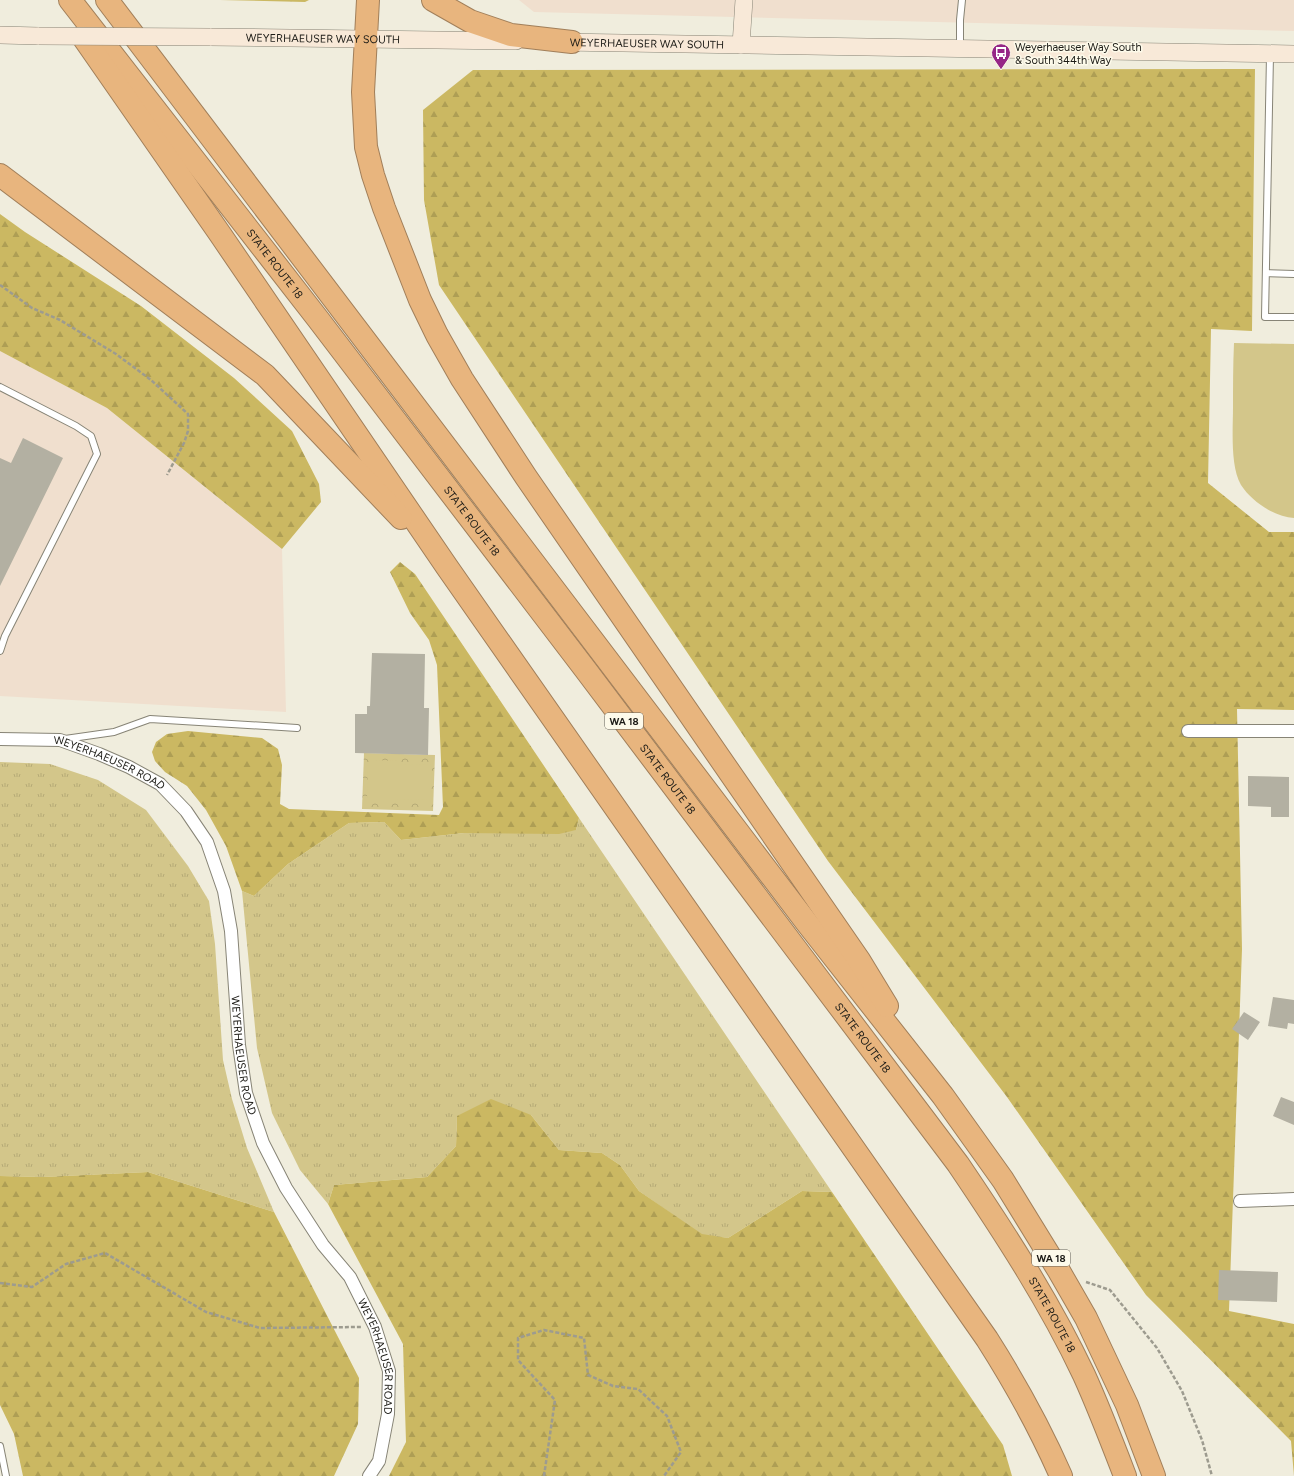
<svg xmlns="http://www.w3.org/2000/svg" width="1294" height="1476" font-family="Figtree,sans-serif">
  <defs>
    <pattern id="grass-tufts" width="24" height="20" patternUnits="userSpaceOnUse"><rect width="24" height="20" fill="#d3c68a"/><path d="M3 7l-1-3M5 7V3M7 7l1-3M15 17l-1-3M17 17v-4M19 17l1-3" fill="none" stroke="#b5aa76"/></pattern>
    <pattern id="forest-firs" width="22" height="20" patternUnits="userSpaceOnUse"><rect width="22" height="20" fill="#cbb862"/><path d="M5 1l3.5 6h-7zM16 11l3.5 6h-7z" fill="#ae9e54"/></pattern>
    <pattern id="park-crowns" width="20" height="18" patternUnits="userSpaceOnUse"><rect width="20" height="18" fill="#d3c68a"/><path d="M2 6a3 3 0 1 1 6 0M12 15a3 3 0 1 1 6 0" fill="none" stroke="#b5aa76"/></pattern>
  </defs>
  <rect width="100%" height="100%" fill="#f0eddd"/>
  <path fill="#f0dfce" d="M519,0H1294V31L534,12Z
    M0,351L107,408L282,549L286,712L0,696Z"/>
  <path fill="url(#grass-tufts)" d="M0,762L50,764L98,780L146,810L188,866L209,901L215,944L223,1060L232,1099L247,1148L274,1212L148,1172L43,1177L0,1176Z
    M579,818L832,1192L802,1191L728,1238L702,1235L639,1191L620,1165L602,1153L559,1150L531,1115L457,1116L456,1146L427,1177L334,1185L328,1204L300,1170L272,1113L257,1048L242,891L254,896L288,864L349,823L384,822L401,840L464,833L576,830Z"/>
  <path fill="url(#forest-firs)" d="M220,0H309L305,2Z
    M1255,69L1252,331L1211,329L1208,483L1269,532H1294V710L1237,709L1242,949L1229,1311L1294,1324V1476L1291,1441L1146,1295L1007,1097L828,861L439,285L424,200L423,110L473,70Z
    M0,214L25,232L141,306L234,378L292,431L319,484L321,502L282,549L107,408L0,351Z
    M400,562L415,574L579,818L576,830L559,834L464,833L401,840L384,822L349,823L288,864L254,896L242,891L226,846L206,810L187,786L165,772L155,761L152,752L156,742L167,734L188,731L262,738L278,749L282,765L280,804L289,809L439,815L443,807L437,665L429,640L410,613L390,572Z
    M491,1099L531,1115L559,1150L602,1153L620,1165L639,1191L702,1234L728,1238L802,1191L832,1192L1003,1445L1012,1476H389L406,1442L403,1344L328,1204L334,1185L427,1177L456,1146L457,1116Z
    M148,1172L274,1212L359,1378L358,1424L334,1476H23L14,1434L0,1405V1176L43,1177Z"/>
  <path fill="url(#park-crowns)" d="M364,753L435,755L433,811L362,809Z"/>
  <path fill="#d3c68a" d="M1234,343L1294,344V518C1275,517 1252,502 1241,485C1230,466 1233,429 1233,407C1233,386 1233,365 1234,343Z
    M375,760L397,761V764L432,765L431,800L396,799L395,803H374V799H367L368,764H375Z"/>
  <path fill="#b3b0a2" d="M23,438L63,458L0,586V458L11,463Z
    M372,653L425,654L424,708H429L428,755L355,753V714H367V706H370Z
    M1248,776L1289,777V817H1271V807L1248,806Z
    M1273,997L1294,1000V1024L1288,1023L1287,1029L1268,1026Z
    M1244,1012L1260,1022L1248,1040L1232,1029Z
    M1281,1097L1294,1102V1125L1273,1116Z
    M1219,1270L1278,1272L1277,1302L1218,1300Z"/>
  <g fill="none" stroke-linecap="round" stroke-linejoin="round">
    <g stroke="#878476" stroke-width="8">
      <path id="lane" d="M960,48V20L962,0
        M1270,55L1265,317H1294
        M1266,273L1294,274
        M0,387L76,426L91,436L97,454L5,636L0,651
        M65,739L114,732L150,719L297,728
        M0,1446L6,1476"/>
    </g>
    <g stroke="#878476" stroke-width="14">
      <g id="street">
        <path d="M1188,731H1294"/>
        <path id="s1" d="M0,739L60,740L99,754L129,767L160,784L186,811L207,842L224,891L231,931L239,1045L246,1093L263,1143L286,1188L323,1245L350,1277L375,1327L389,1371L388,1414L379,1461L369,1476"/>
        <path d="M1240,1201L1294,1199"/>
      </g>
    </g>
    <g stroke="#878476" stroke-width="18">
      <g id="secondary">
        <path d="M0,35L39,36"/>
        <path id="s2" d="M210,37L516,41"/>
        <path id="s3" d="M560,42L1294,54"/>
        <path d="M741,45L744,0"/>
      </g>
    </g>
    <g stroke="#a17f5a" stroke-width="24">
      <g id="highway">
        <path id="s4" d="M70,0L318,319L585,669L958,1164C1004,1232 1049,1301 1084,1375C1099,1408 1112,1442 1125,1476"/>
        <path d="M107,0L807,923L943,1096L1003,1180L1059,1271L1086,1318L1127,1405L1154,1476"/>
        <path d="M368,0L363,92L366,147L373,175L384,208L420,300L437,335L462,379L526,477L859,960L887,1006"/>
        <path d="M433,0L470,21L511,35L572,42"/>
        <path d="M83,37L220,234L447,567L987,1339C1015,1383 1040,1428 1061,1476"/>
        <path d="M0,175L265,375L401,518"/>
      </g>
    </g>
    <path stroke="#9d9b8f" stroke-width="2.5" stroke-dasharray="4 2" stroke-linecap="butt" d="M0,285L32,308L60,320L116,354L151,380L188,414V431L184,443L167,475
      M1086,1282L1110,1290L1157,1348L1182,1391L1202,1440L1212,1476
      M0,1283L32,1287L66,1264L105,1253L206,1312L260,1328L361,1327
      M544,1476L555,1400L518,1360V1338L544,1330L584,1338L588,1375L613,1386L638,1389L667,1416L681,1452L664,1476"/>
    <use href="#lane" stroke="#fff" stroke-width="6"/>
    <use href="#street" stroke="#fff" stroke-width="12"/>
    <use href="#secondary" stroke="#f8e9d8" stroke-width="17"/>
    <use href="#highway" stroke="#e8b57e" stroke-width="22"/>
    <g stroke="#878476" stroke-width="18" stroke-linecap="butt">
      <path id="secondary-bridge" d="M39,36L210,37"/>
    </g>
    <use href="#secondary-bridge" stroke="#f8e9d8" stroke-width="17"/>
  </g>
  <defs>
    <g id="bus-pin" transform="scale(1)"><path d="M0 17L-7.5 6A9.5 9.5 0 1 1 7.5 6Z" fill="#962686" stroke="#fdfaea"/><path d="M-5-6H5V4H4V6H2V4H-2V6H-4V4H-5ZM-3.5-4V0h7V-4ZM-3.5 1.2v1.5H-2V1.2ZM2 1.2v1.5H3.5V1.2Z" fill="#fff"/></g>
  </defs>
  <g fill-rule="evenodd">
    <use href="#bus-pin" x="1001" y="53"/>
  </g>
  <g text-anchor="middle" stroke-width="3" stroke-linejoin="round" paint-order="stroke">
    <g fill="#fdfaea" stroke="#605e56" stroke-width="1">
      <rect x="605" y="713" width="38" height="16" rx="3"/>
      <rect x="1032" y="1250" width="38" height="16" rx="3"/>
    </g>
    <g font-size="10" font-weight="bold" fill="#1c1b16">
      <text x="624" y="725">WA 18</text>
      <text x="1051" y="1262">WA 18</text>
    </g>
    <g font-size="11" fill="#1c1b16" stroke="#fdfaea">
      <text dy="4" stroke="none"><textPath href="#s2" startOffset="113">WEYERHAEUSER WAY SOUTH</textPath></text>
      <text dy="4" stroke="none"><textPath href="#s3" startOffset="87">WEYERHAEUSER WAY SOUTH</textPath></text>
      <text dy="4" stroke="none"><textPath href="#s4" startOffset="334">STATE ROUTE 18</textPath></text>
      <text dy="4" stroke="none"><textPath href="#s4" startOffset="658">STATE ROUTE 18</textPath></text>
      <text dy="4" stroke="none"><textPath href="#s1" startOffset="114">WEYERHAEUSER ROAD</textPath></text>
      <text dy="4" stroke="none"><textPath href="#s4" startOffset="982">STATE ROUTE 18</textPath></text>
      <text dy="4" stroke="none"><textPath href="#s4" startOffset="1306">STATE ROUTE 18</textPath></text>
      <text dy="4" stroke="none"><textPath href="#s1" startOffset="462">WEYERHAEUSER ROAD</textPath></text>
      <text dy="4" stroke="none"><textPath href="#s4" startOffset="1642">STATE ROUTE 18</textPath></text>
      <text dy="4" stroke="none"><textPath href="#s1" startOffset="798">WEYERHAEUSER ROAD</textPath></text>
    </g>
    <g font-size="11" fill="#1c1b16" stroke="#fdfaea" text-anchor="start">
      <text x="1015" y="51">Weyerhaeuser Way South<tspan x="1015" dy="13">&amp; South 344th Way</tspan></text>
    </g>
  </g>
</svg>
